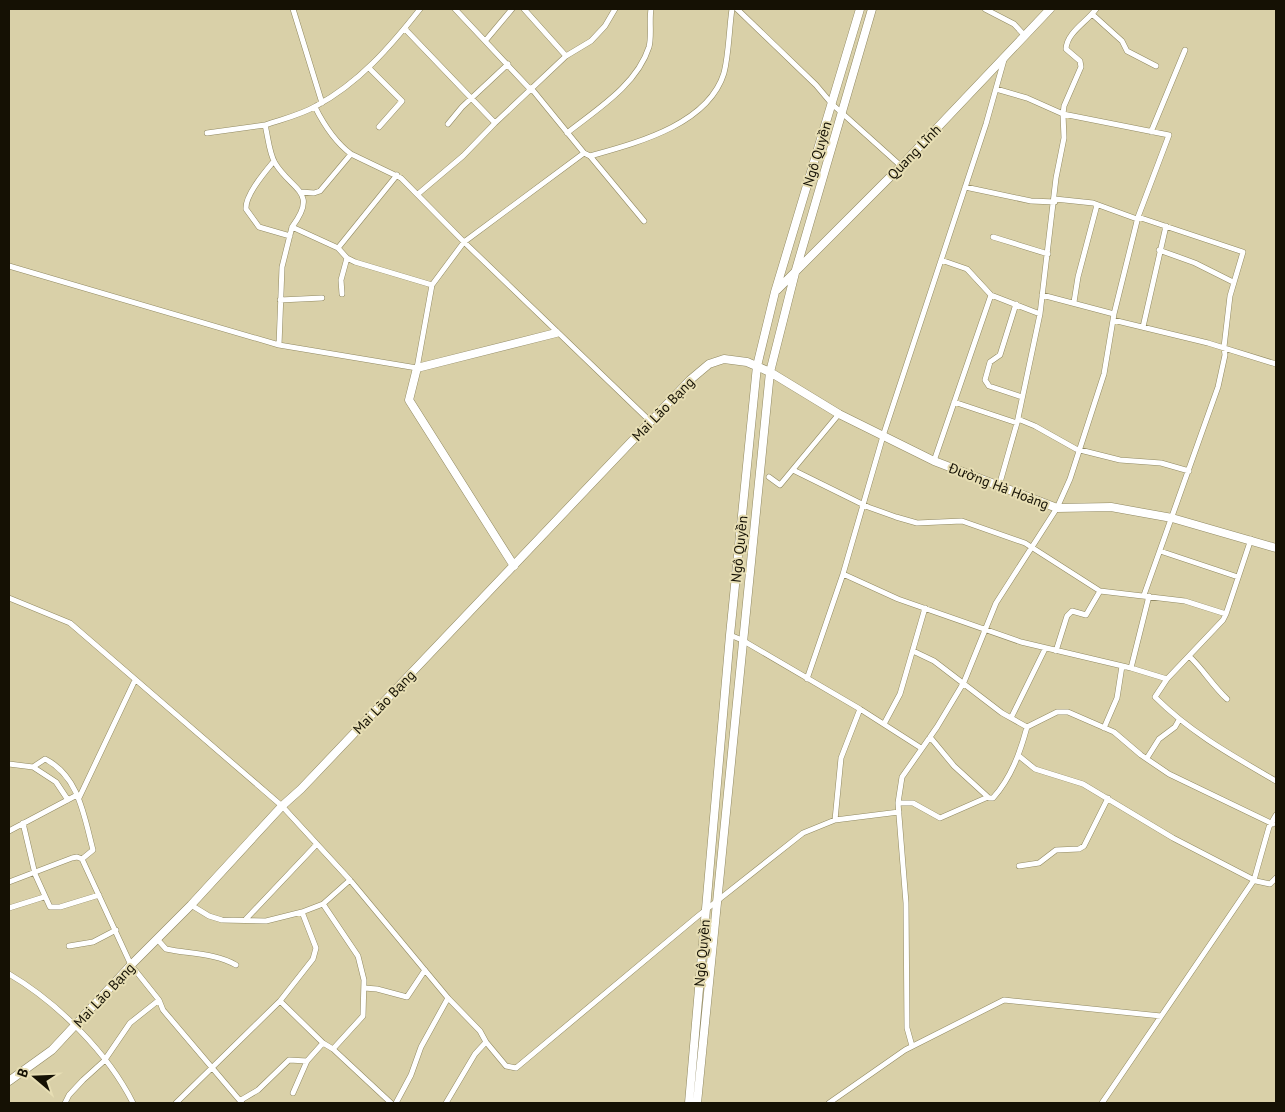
<svg xmlns="http://www.w3.org/2000/svg" width="1285" height="1112" font-family="'PT Sans',sans-serif">
  <rect width="100%" height="100%" fill="#d9d0a8"/>
  <g fill="none" stroke-linecap="round" stroke-linejoin="round">
    <g stroke="#918962" stroke-width="6">
      <path id="street" d="M293,9L322,103
        M420,9C390,47 359,83 316,106C301,115 282,119 265,125C268,136 269,153 275,163C292,191 319,191 292,227L338,248L347,258L355,262L432,285L464,242L651,422
        M455,9L530,89
        M524,9L566,56
        M737,9L816,85L832,104L901,166
        M985,9L1014,24L1025,36
        M1096,9C1087,22 1067,32 1066,49L1080,61L1081,67L1064,106L1063,114L1169,135L1138,217L1114,314
        M1092,14L1122,41L1127,51L1156,66
        M405,29L495,123L566,56L591,41L605,26L615,9
        M486,40L512,9
        M1004,60L986,124L883,436L843,574L898,599L1021,642L1131,668L1149,596
        M369,68L402,101L379,127
        M531,88L584,153
        M996,89L1027,98L1063,114L1064,138L1056,178L1040,314L1017,423L999,486
        M315,107C324,125 335,142 351,154L401,178L464,242L584,153L590,156C636,143 708,125 724,73C729,53 729,29 732,9
        M448,124L462,107L508,64
        M1151,132L1185,50
        M207,133L265,125
        M567,133C596,110 637,85 649,47C652,36 649,21 651,9
        M590,156L644,221
        M274,161C265,172 245,195 246,209L259,227L290,236
        M965,187L1031,201L1055,202
        M301,192L314,193L320,191L351,154
        M418,194L463,156L495,123
        M1055,199L1093,203L1137,219
        M1138,217L1243,252L1230,296L1224,347L1225,355L1218,387L1144,595
        M993,237L1048,254
        M338,248L397,175
        M1159,250L1195,263L1233,282
        M941,260L967,269L991,295
        M9,266L279,345L417,368L432,285
        M342,294L341,280L347,258
        M280,300L322,298
        M1074,302L1078,277L1097,205
        M1016,304L1000,355L990,362L985,380L989,386L1022,397
        M1113,320L1208,343L1276,364
        M1143,327L1166,226
        M279,345L282,267L292,227
        M954,402L1017,423
        M1018,419L1035,426L1076,449L1120,460L1161,463L1189,471
        M934,461L991,295L1040,314
        M793,470L868,507L896,517L917,523L962,521L1025,543L1100,591
        M769,477L780,485L839,414
        M1160,551L1238,577
        M9,598L70,623L282,806L350,880L448,998L480,1031L486,1042L475,1054L446,1103
        M730,635L742,640L860,709L921,748
        M913,651L934,661L1002,713L1027,727L1057,712H1068L1114,732L1141,755L1169,774L1273,824
        M1056,651L1067,616L1072,611L1086,615L1100,591L1185,601L1226,614L1251,539
        M1189,656C1203,669 1212,685 1227,699
        M1131,668L1167,679L1223,620L1226,614
        M807,679L843,574
        M1167,679L1155,697C1191,733 1233,756 1276,781
        M860,709L841,758L835,820L899,812
        M1011,718L1045,649
        M884,724L900,694L925,608
        M1104,728L1117,698L1122,666
        M930,737L954,766L989,798H993C1011,778 1020,753 1027,727
        M1019,756L1035,769L1083,784L1173,838L1256,881L1270,884L1276,878
        M1147,758L1159,739L1175,727L1179,720
        M9,764L33,767L45,759C79,776 84,816 93,850L82,859L131,965L159,1000L163,1010L242,1103
        M33,767L56,782L68,800
        M79,798L135,680
        M898,803H913L940,818L988,797
        M23,823L35,874L50,907H60L99,895
        M9,831L77,795
        M1019,866L1039,863L1056,850L1079,849L1084,846L1108,798
        M9,882L72,858L77,857L82,859
        M323,904L358,956L364,980L363,1016L333,1049
        M191,905L209,916L222,920L266,921L302,912
        M9,908L44,897
        M246,919L317,844
        M157,939L166,949C189,954 215,953 236,965
        M69,946L93,942L116,930
        M9,974C57,1002 108,1053 133,1103
        M364,988L377,989L407,997L425,970
        M280,1001L313,959L316,948L302,912L323,904L350,880
        M486,1042L506,1066L516,1068L698,916L803,833L835,820
        M323,1043L333,1049L391,1103
        M912,1046L907,1028L906,903L898,803L902,777L937,727L964,682L996,603L1057,508L1070,479L1104,374L1114,314L1042,295
        M293,1093L307,1061
        M65,1103L69,1095L83,1080L104,1061L130,1023L159,1000
        M176,1103L280,1001L323,1043L307,1061L289,1060L258,1090L241,1100
        M396,1103L411,1075L421,1047L448,998
        M829,1103L905,1050L1004,1000L1161,1016
        M1102,1103L1254,880L1269,827L1276,815"/>
    </g>
    <g stroke="#918962" stroke-width="9">
      <path id="secondary" d="M777,290L901,166L1050,9
        M514,566L409,400L417,368L556,333
        M9,1081L52,1050L131,965L191,905L282,806L301,789L690,380L709,364L724,359L747,362L770,372L839,414L934,461L1057,508L1111,507L1172,518L1276,548
        M689,1103L730,635L757,366L775,292L860,9
        M697,1103L770,372L795,273L872,9"/>
    </g>
    <use href="#street" stroke="#fff" stroke-width="5"/>
    <use href="#secondary" stroke="#fff" stroke-width="8"/>
  </g>
  <g text-anchor="middle" stroke-width="4" stroke-linejoin="round" paint-order="stroke">
    <g font-size="14" fill="#151104" stroke="#e7deb4">
      <text transform="translate(914 152) rotate(-46)" y="5">Quang Lĩnh</text>
      <text transform="translate(817 154) rotate(-73)" y="5">Ngô Quyền</text>
      <text transform="translate(663 409) rotate(-46)" y="5">Mai Lão Bạng</text>
      <text transform="translate(999 486) rotate(21)" y="5">Đường Hà Hoàng</text>
      <text transform="translate(739 549) rotate(-84)" y="5">Ngô Quyền</text>
      <text transform="translate(384 702) rotate(-46)" y="5">Mai Lão Bạng</text>
      <text transform="translate(702 953) rotate(-85)" y="5">Ngô Quyền</text>
      <text transform="translate(104 995) rotate(-47)" y="5">Mai Lão Bạng</text>
    </g>
  </g>
  <rect width="1285" height="1112" fill="none" stroke="#151104" stroke-width="20"/>
  <g transform="translate(35 1077) rotate(289)" stroke="#e7deb4" stroke-width="4" paint-order="stroke">
  <path d="M0-4L9 19L0 12L-9 19Z" fill="#151104"/>
  <text y="-8" font-size="14" font-weight="bold" text-anchor="middle" fill="#151104">B</text>
  </g>
</svg>
